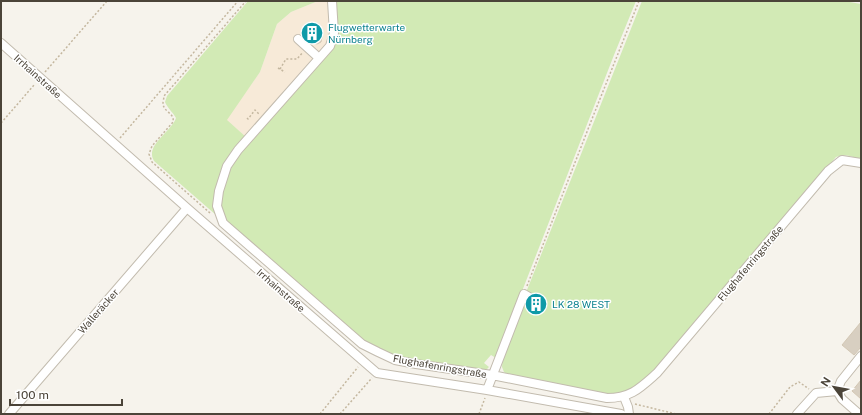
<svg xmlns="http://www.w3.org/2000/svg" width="862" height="415" font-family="'Public Sans',sans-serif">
  <rect width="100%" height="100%" fill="#f6f3ec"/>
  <path fill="#f7ead8" d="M318,1H329L331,36L328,44L246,137L226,120L260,72L277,24L291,12Z"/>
  <path fill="#d2eab5" d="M248,1H318L291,12L277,24L260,72L227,120L246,137L232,153L216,215L154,161C153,159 152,157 152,155C151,142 172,130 176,118C173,112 168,109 165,102L167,96Z
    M335,1H636L614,55L496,358L491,355L484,363L489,367L486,370L407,360L387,354L360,340L232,229L225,219L220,206V197L232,163L241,151L332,45L338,38V29Z
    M642,1H844L861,4V160C851,156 847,154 836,157L654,371L635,388L624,393L607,396L509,376L504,372L502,367L503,353L526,298L534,302L533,304L536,306L539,303L534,298L527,293V290Z"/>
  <path fill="#d8cfc1" stroke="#d3c7b4" d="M313,24L321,30L319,32L322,37L321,42L317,44L312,42L306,32Z
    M861,322V347L854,355L842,345Z
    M861,380V399L852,391Z"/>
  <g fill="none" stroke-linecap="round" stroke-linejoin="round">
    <g stroke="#c2bbae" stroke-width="10">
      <path id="minor" d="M332,1L334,33L330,46L238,150L227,166L219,191L217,206L223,223L362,344L378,352L395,360L416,364L492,375L607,398C631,398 640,388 657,373L828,171L842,160L861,163
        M298,39L319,58
        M1,43L187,208L377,373L487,390L621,414
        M487,390L524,294L534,300L537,298L539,300
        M624,397L628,407L629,414
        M9,414L187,208
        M797,414L816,393L837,391
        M859,414L842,399L837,391L841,381L861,356"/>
    </g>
    <path stroke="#c4b79f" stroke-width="1.5" stroke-dasharray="2 2" stroke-linecap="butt" d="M278,68L285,72
      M280,69L286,59H297L303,52
      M45,72L107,1
      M247,118L248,119L255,110L259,114
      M1,123L35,84
      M120,138L238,1
      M210,213L152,162L149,154L152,146L173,122C175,113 163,112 163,103C163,101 164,98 164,96L246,1
      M527,286L590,124L639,1
      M635,404L676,414
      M320,414L358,367
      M340,414L372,378
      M479,414L485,398
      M769,414L790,387L799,382L809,389"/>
    <use href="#minor" stroke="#fff" stroke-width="8"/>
  </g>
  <defs>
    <g id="building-disc" transform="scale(1.15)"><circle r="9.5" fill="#0f9aa8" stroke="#fff"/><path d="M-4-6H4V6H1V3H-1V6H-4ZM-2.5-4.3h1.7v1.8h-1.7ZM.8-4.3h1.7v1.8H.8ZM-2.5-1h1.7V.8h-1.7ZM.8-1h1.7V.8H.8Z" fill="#fff"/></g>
  </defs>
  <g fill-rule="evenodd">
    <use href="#building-disc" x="312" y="33"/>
    <use href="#building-disc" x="536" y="304"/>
  </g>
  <g text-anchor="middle" stroke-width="3" stroke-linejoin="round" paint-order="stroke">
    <g font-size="10" fill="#0d838f" stroke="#fff" text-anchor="start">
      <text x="328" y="31">Flugwetterwarte<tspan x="328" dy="12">Nürnberg</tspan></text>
      <text x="552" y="308">LK 28 WEST</text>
    </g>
    <g font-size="10" fill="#4b4439" stroke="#fff">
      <text transform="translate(38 76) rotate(42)" y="4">Irrhainstraße</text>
      <text transform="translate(750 263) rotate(-50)" y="4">Flughafenringstraße</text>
      <text transform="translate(281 290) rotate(41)" y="4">Irrhainstraße</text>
      <text transform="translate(98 311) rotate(-49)" y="4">Walleräcker</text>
      <text transform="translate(440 366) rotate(10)" y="4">Flughafenringstraße</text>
    </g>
  </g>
  <rect width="862" height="415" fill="none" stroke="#4b4439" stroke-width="4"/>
  <g transform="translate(834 387) rotate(302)" stroke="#ffffff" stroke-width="3" paint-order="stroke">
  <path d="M0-3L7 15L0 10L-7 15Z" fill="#4b4439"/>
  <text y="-6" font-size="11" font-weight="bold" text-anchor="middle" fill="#4b4439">N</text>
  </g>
  <path d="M10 399v6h112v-6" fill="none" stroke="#4b4439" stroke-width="2"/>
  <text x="16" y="399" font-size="12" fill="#4b4439" stroke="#ffffff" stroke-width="3" paint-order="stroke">100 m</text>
</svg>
